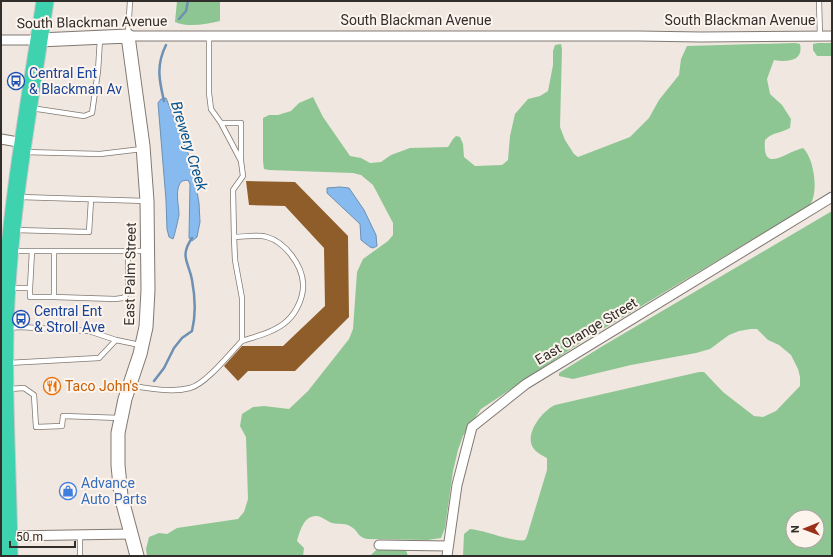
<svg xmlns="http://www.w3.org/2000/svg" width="833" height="557" font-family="Roboto,sans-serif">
  <rect width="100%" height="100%" fill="#f0e7e0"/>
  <path fill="#8ec693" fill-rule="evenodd" d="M177,1H220V21C206,24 189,28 175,22Z
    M795,43L800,44C804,62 786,62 774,60L767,79L770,94L782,105L791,119L790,128C782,133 772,132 765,140C762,175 785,152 803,148C814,158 819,192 810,205L583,341L481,409L463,436L458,450L453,471L445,528L441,538L428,540L367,539C357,536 360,534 353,528C346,522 340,525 332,523C327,521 323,517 317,516C304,515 300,531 297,541L304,548L303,556H147L146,549L149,537L159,533L167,534L177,528L238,519L244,512L248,499L246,437L240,426L242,414L253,407L264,406L289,409L308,391L349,339L353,329L357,272L363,259L388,241L393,235V223L373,185L361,175L353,173L269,170L264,169L263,161V118L269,115H278L291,111L299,103L313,97L323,117L350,156L361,158L370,163L381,162L391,155L410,148L448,147L453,139L456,136L460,137L463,144L464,157L475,166L502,165L508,160L510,136L515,114L528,99L540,96L548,91L553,65V51L555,45L561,44L562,49L560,127L565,140L574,154L578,157L630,137L649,118L659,100L679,75L681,59L687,46Z
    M818,43H832V56H817L813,50V44Z
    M832,211V556H463L464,534L470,529C484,530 515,543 525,540L527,536L547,470V458C543,456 537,453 534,449C523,435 542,411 555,405L699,372H704L723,392L754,416L763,417L776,411L800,386V377L798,369L791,355L779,345L768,340L757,329H751L739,331L729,335L710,349L696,353L631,365L573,379L559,376V373L601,347ZM793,517H817V541H793Z
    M387,548L406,550L408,556H370L376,550Z"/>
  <path fill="#87baee" stroke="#6d90b3" d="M166,98L192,163L199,203L200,222L197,237L192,241L189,238L190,184L188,180L182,181C174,188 179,205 179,215C178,220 175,234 173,239L169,237L167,229L166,200L158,103L161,99Z
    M340,187L349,188L364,210L376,235L377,246L373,248L370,247L361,240L360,224L327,193V188Z"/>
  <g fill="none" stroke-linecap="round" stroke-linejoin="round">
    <path stroke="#6d90b3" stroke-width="2.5" d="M179,19L186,11L188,1
      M164,101C159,80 156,65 166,45
      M154,381L164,368L174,348L182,338L192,331C196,315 195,296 192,280C189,262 179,257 192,238"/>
  </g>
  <path fill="#8e5d2a" d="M246,181L295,182L348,236L349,317L295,371H248L238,381L224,366L242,346H283L325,306L324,248L285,206L249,205Z"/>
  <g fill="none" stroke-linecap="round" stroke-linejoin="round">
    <g stroke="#807972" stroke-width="6">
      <path id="lane" d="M819,1L820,36
        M128,34L130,1
        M31,108L84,116L92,113L98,71L100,39
        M221,123H241V159
        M24,152L100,154L142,149
        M20,197L146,201
        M15,230L89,232L91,200
        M234,237C244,237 257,234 267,237C285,242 302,265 303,283C304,296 297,312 287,321C275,332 257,336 242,341
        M14,251H146
        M11,288H30V297H54V251
        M30,288L32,251
        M54,297L115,299L123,298L128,293V250
        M8,328L20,327L89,331L116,340
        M8,363L99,358L116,340L140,345
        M131,386C150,388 171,393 190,388C206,384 230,353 242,341V298L235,260L234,237L233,190L243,176L241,161L221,123L211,109L209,93V36
        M9,389L24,388L34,395L36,427L62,426L63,416L120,418
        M80,535V556"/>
    </g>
    <g stroke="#807972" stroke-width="11">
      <path id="street" d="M128,36H638L701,37L832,36
        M1,40H39
        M1,139L24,143
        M9,536L131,534
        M379,545L448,546
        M447,556L457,485L472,427L526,384L832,197"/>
    </g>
    <g stroke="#807972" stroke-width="15">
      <path id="secondary" d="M39,40L128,36L143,146L147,201L148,290L146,327L140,354L125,399L118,433V465L121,496L137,556"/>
    </g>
    <g stroke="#c9c8c8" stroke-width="19">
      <path id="highway" d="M9,556C8,471 2,386 6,301C11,201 30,101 45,1"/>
    </g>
    <use href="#lane" stroke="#fff" stroke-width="4.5"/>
    <use href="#street" stroke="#fff" stroke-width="9"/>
    <use href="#secondary" stroke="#fff" stroke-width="13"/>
    <use href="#highway" stroke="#3ed2ae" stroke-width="17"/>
  </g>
  <defs>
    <g id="bus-ring" transform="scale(0.9)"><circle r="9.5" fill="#fdf4ed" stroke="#1a4fb4" stroke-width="1.5"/><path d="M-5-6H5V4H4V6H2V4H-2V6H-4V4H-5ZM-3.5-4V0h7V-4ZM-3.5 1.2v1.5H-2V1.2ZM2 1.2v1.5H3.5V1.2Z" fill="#1a4fb4"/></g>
    <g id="restaurant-ring" transform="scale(0.9)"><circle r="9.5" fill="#fdf4ed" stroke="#e8710a" stroke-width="1.5"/><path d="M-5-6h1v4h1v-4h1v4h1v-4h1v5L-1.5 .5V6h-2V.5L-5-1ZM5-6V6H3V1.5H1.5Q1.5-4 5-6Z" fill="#e8710a"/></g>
    <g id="shop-ring" transform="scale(0.9)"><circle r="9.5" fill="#fdf4ed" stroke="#3f7fe0" stroke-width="1.5"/><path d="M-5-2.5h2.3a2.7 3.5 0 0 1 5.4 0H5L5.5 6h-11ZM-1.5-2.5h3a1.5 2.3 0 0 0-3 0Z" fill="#3f7fe0"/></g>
  </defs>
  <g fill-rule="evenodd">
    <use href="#bus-ring" x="16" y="81"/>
    <use href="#bus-ring" x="21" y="319"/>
    <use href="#restaurant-ring" x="52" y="386"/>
    <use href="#shop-ring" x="68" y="491"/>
  </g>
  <g text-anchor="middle" stroke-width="4" stroke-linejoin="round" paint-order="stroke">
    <g font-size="14" fill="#302d2a" stroke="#fdf4ed">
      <text x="416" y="25">South Blackman Avenue</text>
      <text x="740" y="25">South Blackman Avenue</text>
      <text transform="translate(92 22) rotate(-1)" y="5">South Blackman Avenue</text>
      <text transform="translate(130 274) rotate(-89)" y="5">East Palm Street</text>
      <text transform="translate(586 331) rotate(-31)" y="5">East Orange Street</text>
    </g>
    <g font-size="14" fill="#164399" stroke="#fdf4ed" text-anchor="start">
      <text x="29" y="78">Central Ent<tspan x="29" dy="16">&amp; Blackman Av</tspan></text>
      <text x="34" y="316">Central Ent<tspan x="34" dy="16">&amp; Stroll Ave</tspan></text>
    </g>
    <g font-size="14" fill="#c56008" stroke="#fdf4ed" text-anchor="start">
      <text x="65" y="391">Taco John's</text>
    </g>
    <g font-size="14" fill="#366cbe" stroke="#fdf4ed" text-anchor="start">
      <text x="81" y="488">Advance<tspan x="81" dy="16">Auto Parts</tspan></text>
    </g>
    <g font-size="15" font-style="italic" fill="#00518f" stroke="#fdf4ed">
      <text transform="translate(189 146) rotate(73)" y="5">Brewery Creek</text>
    </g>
  </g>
  <rect width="833" height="557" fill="none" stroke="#302d2a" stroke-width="4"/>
  <g transform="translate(805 529) rotate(269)"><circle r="19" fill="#fdf4ed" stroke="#aba49f"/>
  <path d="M0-3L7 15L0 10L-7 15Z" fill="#99301a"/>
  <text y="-6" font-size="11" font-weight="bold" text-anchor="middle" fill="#302d2a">N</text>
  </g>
  <path d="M10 541v6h65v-6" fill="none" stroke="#302d2a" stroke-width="2"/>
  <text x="16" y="541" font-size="12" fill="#302d2a" stroke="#fdf4ed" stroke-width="3" paint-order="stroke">50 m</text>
</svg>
